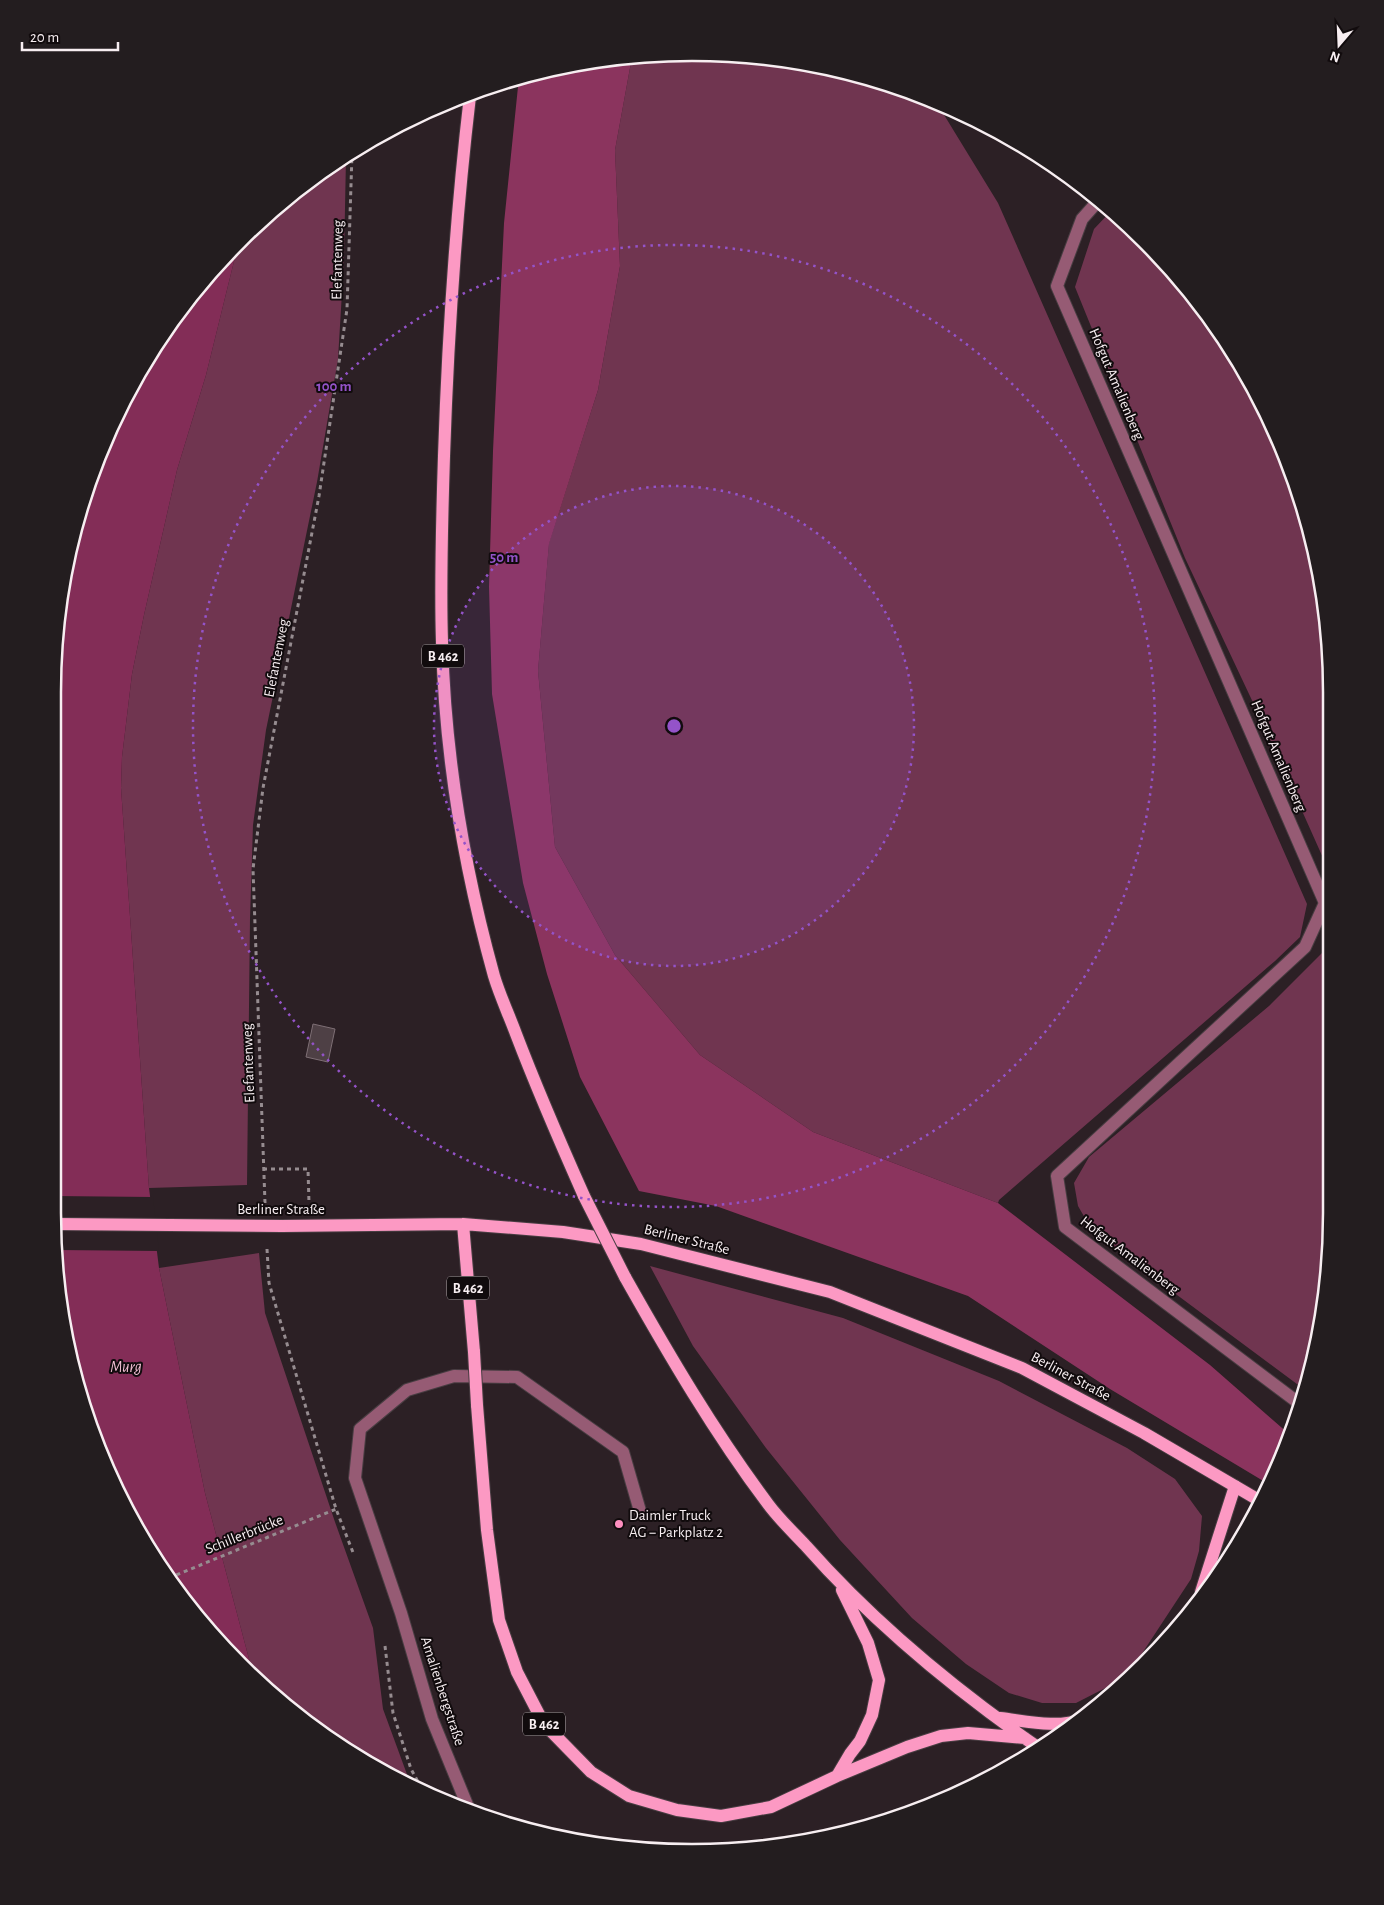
<svg xmlns="http://www.w3.org/2000/svg" width="1384" height="1905" font-family="'Alegreya Sans',sans-serif">
  <rect width="100%" height="100%" fill="#2c2025"/>
  <path fill="#703550" d="M650,54L775,58L897,86L938,105L998,203L1307,904L1300,937L1275,961L999,1200L998,1203L813,1132L700,1055L615,955L555,847L538,671L549,543L598,390L620,266L615,150L632,57Z
    M346,158L344,259L338,359L317,482L266,730L253,825L250,919L247,1185L149,1188L121,788L122,757L132,674L144,615L177,470L206,375L238,245L302,185Z
    M1112,210L1199,302L1283,447L1326,608L1328,869L1265,728L1185,558L1075,287L1094,229Z
    M1328,945L1330,1255L1310,1379L1305,1390L1103,1240L1089,1225L1078,1206L1074,1183L1089,1157L1269,1006L1323,952Z
    M259,1253L265,1313L335,1522L373,1628L383,1709L412,1788L270,1694L253,1674L205,1493L159,1268Z
    M650,1266L843,1318L999,1381L1127,1448L1175,1479L1202,1516L1199,1551L1191,1579L1141,1655L1119,1681L1076,1703H1042L1009,1693L966,1664L912,1618L840,1540L766,1448L693,1346Z"/>
  <path fill="#8b345e" d="M632,57L615,150L620,266L598,390L549,544L538,671L555,847L615,955L700,1055L813,1132L998,1203L1210,1365L1289,1434L1270,1485L1110,1389L968,1296L716,1206L639,1191L580,1077L547,974L523,883L492,694L489,587L493,451L504,223L519,77L526,74Z"/>
  <path fill="#832d57" d="M238,245L206,375L177,470L144,615L132,674L122,757L121,788L149,1188L159,1268L205,1493L253,1674L160,1568L118,1496L74,1379L53,1213V692L74,527L101,447L160,337L211,270Z"/>
  <path fill="#2c2025" d="M53,1196L153,1197L159,1251L57,1250L53,1213Z"/>
  <path fill="#4e4045" stroke="#7e6f75" d="M313,1024L335,1029L328,1062L306,1057Z"/>
  <g fill="none" stroke-linecap="round" stroke-linejoin="round">
    <g stroke="#483d42" stroke-width="14">
      <path id="minor" d="M1099,200L1082,219L1057,286L1325,903L1305,947L1057,1176L1065,1227L1300,1404
        M468,1807L432,1719L401,1613L355,1478L360,1429L407,1390L454,1376L517,1377L623,1452L640,1511"/>
    </g>
    <g stroke="#483d42" stroke-width="14">
      <path id="major" d="M470,96C456,215 448,335 444,456C442,518 440,580 442,642C445,755 464,868 494,976C500,996 509,1015 516,1034C537,1089 560,1142 584,1196
        M463,1224L474,1352
        M282,1226L463,1224L563,1232L641,1244L830,1292L1022,1368L1144,1433L1262,1502
        M625,1277C669,1355 714,1432 768,1504C779,1519 793,1532 806,1546C873,1622 953,1688 1036,1746
        M477,1405L487,1530L499,1620L517,1672L544,1724L591,1772L629,1796L677,1810L721,1816L771,1807L837,1776L907,1747L941,1736L968,1733L1025,1738
        M1201,1592L1235,1486
        M1000,1718C1026,1721 1057,1729 1083,1719
        M837,1776L850,1754L860,1741L872,1715L879,1680L868,1643L842,1590"/>
    </g>
    <path stroke="#968c90" stroke-width="3" stroke-dasharray="4 4" stroke-linecap="butt" d="M263,1169H308L309,1203
      M265,1203L253,869L263,788L319,496L347,309L352,154
      M267,1249L269,1283L336,1509L354,1555
      M169,1578L336,1509
      M385,1646L393,1713L411,1769L423,1791"/>
    <use href="#minor" stroke="#965b74" stroke-width="12"/>
    <use href="#major" stroke="#fc99c3" stroke-width="12"/>
    <g stroke="#483d42" stroke-width="14" stroke-linecap="butt">
      <path id="major-bridge" d="M584,1196L625,1277
        M54,1224L282,1226
        M474,1352L477,1405"/>
    </g>
    <use href="#major-bridge" stroke="#fc99c3" stroke-width="12"/>
  </g>
  <circle cx="674" cy="726" r="240" fill="#9453c9" fill-opacity=".12"/>
  <g fill="none" stroke="#9453c9" stroke-width="2.5" stroke-dasharray="2.5 5">
    <circle cx="674" cy="726" r="240"/>
    <circle cx="674" cy="726" r="481"/>
  </g>
  <circle fill="#fd8ebf" stroke="#110b0d" stroke-width="2" cx="619" cy="1524" r="5"/>
  <g text-anchor="middle" stroke-width="4" stroke-linejoin="round" paint-order="stroke">
    <g fill="#110b0d" stroke="#b2aaad" stroke-width="1">
      <rect x="422" y="644.5" width="42" height="23" rx="4"/>
      <rect x="447" y="1276.5" width="42" height="23" rx="4"/>
      <rect x="523" y="1712.5" width="42" height="23" rx="4"/>
    </g>
    <g font-size="14" font-weight="bold" fill="#f7eef1">
      <text x="443" y="661">B 462</text>
      <text x="468" y="1293">B 462</text>
      <text x="544" y="1729">B 462</text>
    </g>
    <g font-size="15" fill="#f7eef1" stroke="#110b0d">
      <text transform="translate(337 260) rotate(-89)" y="5">Elefantenweg</text>
      <text transform="translate(1117 384) rotate(67)" y="5">Hofgut Amalienberg</text>
      <text transform="translate(276 658) rotate(-79)" y="5">Elefantenweg</text>
      <text transform="translate(1279 756) rotate(67)" y="5">Hofgut Amalienberg</text>
      <text transform="translate(248 1063) rotate(-92)" y="5">Elefantenweg</text>
      <text x="281" y="1214">Berliner Straße</text>
      <text transform="translate(687 1239) rotate(14)" y="5">Berliner Straße</text>
      <text transform="translate(1130 1255) rotate(37)" y="5">Hofgut Amalienberg</text>
      <text transform="translate(1071 1376) rotate(28)" y="5">Berliner Straße</text>
      <text transform="translate(244 1534) rotate(-22)" y="5">Schillerbrücke</text>
      <text transform="translate(443 1691) rotate(72)" y="5">Amalienbergstraße</text>
    </g>
    <g font-size="15" fill="#f7eef1" stroke="#110b0d" text-anchor="start">
      <text x="629" y="1520">Daimler Truck<tspan x="629" dy="17">AG − Parkplatz 2</tspan></text>
    </g>
    <g font-size="16" font-style="italic" fill="#f1bfd3" stroke="#110b0d">
      <text x="126" y="1372">Murg</text>
    </g>
  </g>
  <path d="M0 0H1384V1905H0ZM692 61H692A631 631 0 0 1 1323 692V1213A631 631 0 0 1 692 1844H692A631 631 0 0 1 61 1213V692A631 631 0 0 1 692 61Z" fill="#231d1f" fill-rule="evenodd"/>
  <path fill="none" stroke="#f7eef1" stroke-width="2.5" d="M692 61H692A631 631 0 0 1 1323 692V1213A631 631 0 0 1 692 1844H692A631 631 0 0 1 61 1213V692A631 631 0 0 1 692 61Z"/>
  <circle cx="674" cy="726" r="8" fill="#9453c9" stroke="#110b0d" stroke-width="2.5"/>
  <g font-size="15" text-anchor="middle" font-weight="bold" fill="#9453c9" stroke="#110b0d" stroke-width="4" stroke-linejoin="round" paint-order="stroke">
    <text x="334" y="391">100 m</text>
    <text x="504" y="562">50 m</text>
  </g>
  <g transform="translate(1339 45) rotate(199)" stroke="#110b0d" stroke-width="4" paint-order="stroke">
  <path d="M0-4L9 19L0 12L-9 19Z" fill="#f7eef1"/>
  <text y="-8" font-size="14" font-weight="bold" text-anchor="middle" fill="#f7eef1">N</text>
  </g>
  <path d="M22 42v8h96v-8" fill="none" stroke="#f7eef1" stroke-width="2.5"/>
  <text x="30" y="42" font-size="15" fill="#f7eef1" stroke="#110b0d" stroke-width="4" paint-order="stroke">20 m</text>
</svg>
